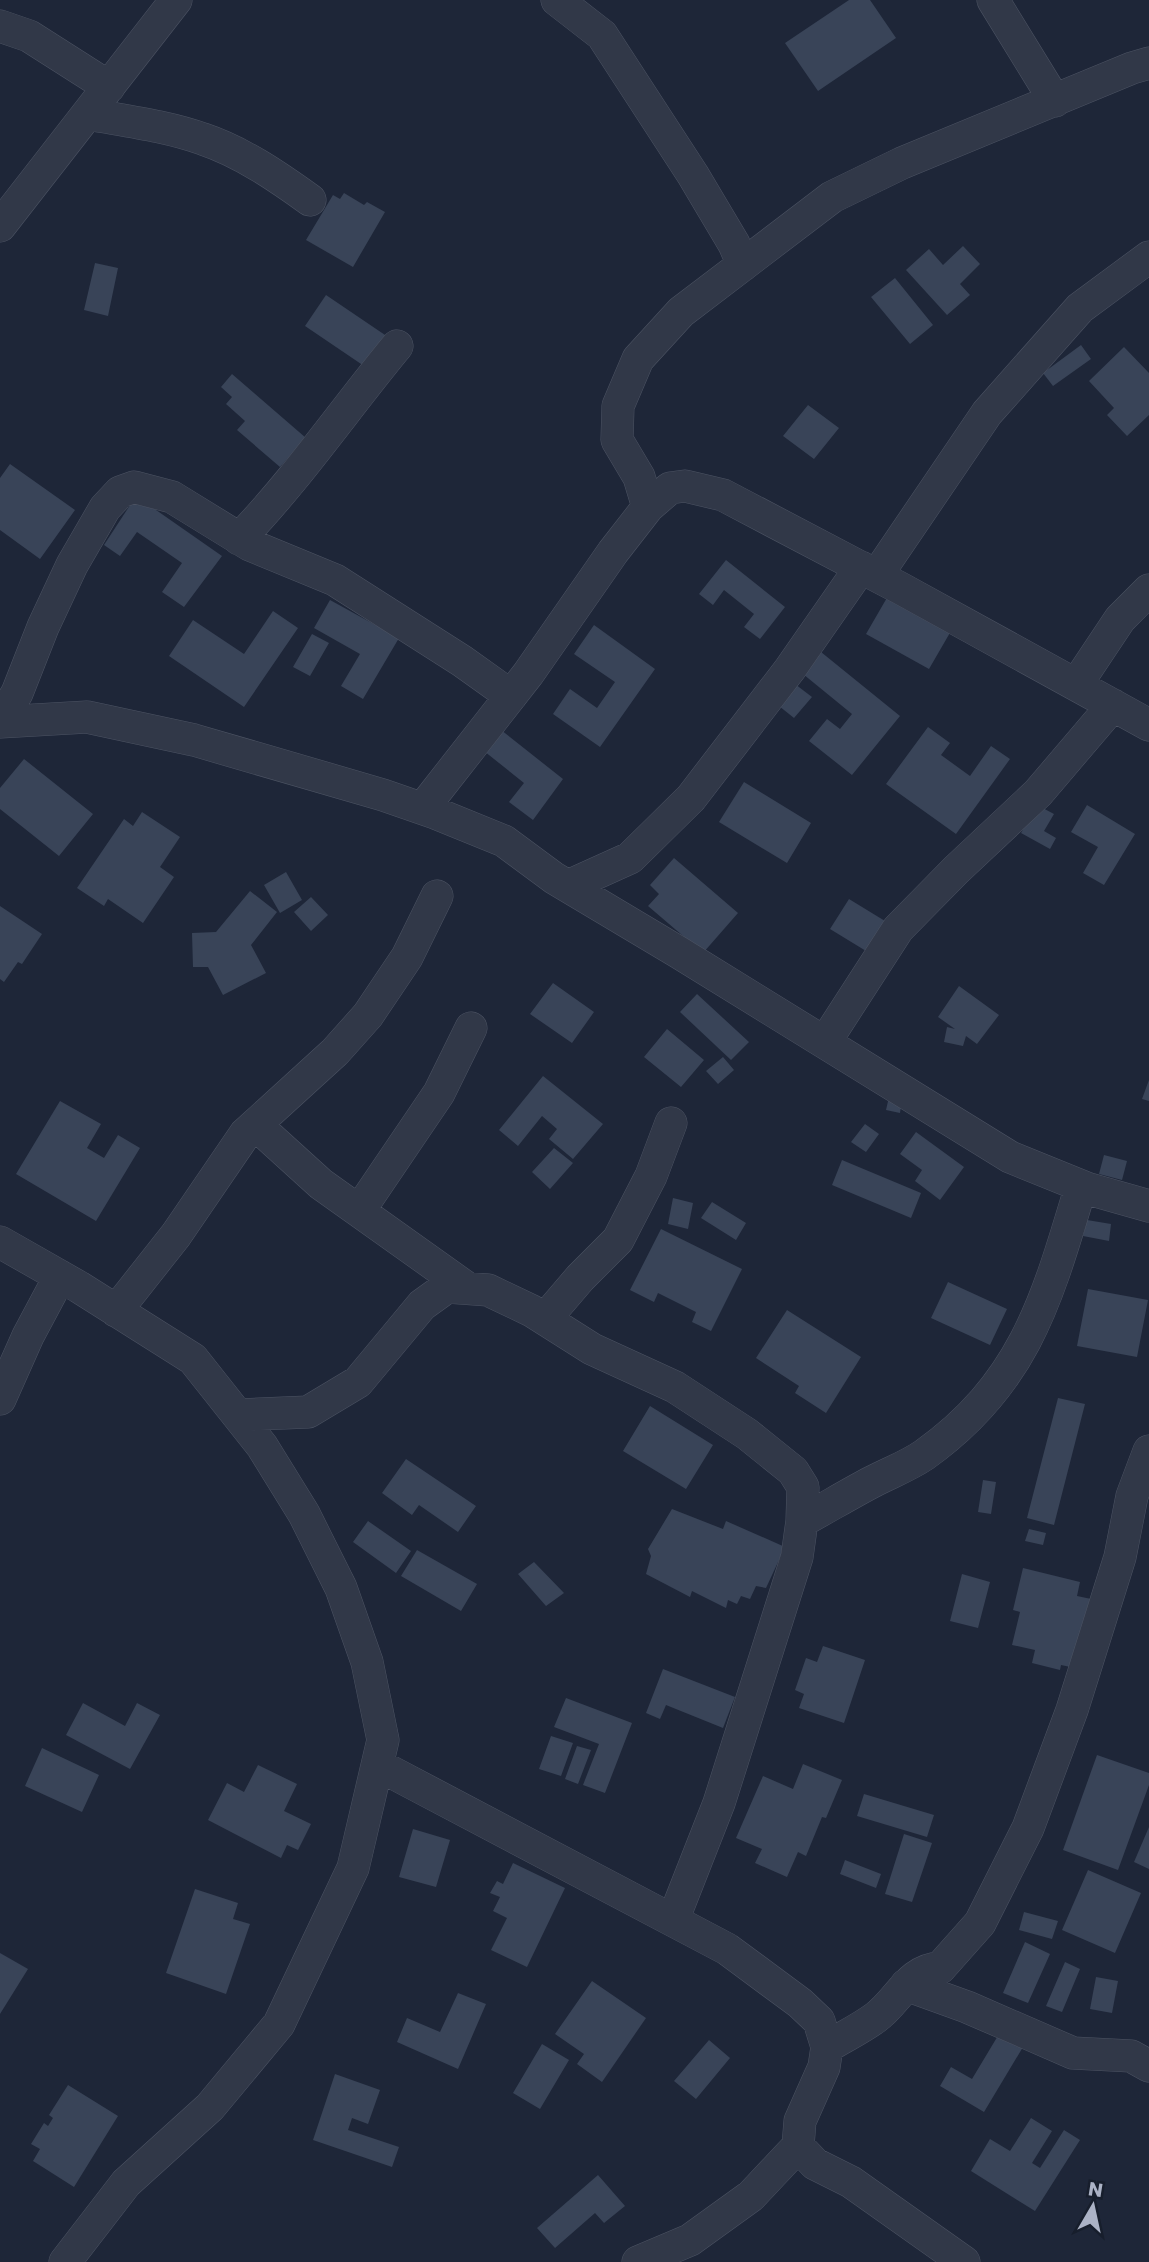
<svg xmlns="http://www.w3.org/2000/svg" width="1149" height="2262" font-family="Poppins,sans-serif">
  <rect width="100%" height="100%" fill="#1e2638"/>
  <path fill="#394458" d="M849,0H870L896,38L818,91L785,43Z
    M344,193L364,205L367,202L385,212L353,267L306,240L333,195L340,199Z
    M963,246L980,264L960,284L970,295L947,315L906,270L929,249L943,265Z
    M95,263L118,268L108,316L84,310Z
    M895,278L933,325L910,344L871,297Z
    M326,295L388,337L367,368L305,326Z
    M1081,345L1091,359L1053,386L1043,373Z
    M1124,347L1149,373V415L1127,436L1107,415L1114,408L1089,381Z
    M232,374L306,438L280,467L237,430L245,421L226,404L232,397L221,387Z
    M808,405L839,428L814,459L783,436Z
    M10,464L75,510L40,559L0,530V478Z
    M136,496L222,556L184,607L162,592L182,563L137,532L120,556L104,545Z
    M726,560L785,607L760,639L744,627L754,614L724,590L713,605L699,594Z
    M888,596L951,631L929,669L866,634Z
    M330,600L399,638L363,699L341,686L360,654L314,628Z
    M273,611L298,628L244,707L169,656L193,620L244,654Z
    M594,625L655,669L600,747L553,714L570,689L597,708L615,682L574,654Z
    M312,634L329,643L310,676L293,667Z
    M821,652L900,716L852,775L809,741L827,719L840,729L852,714L803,674Z
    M791,681L812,697L794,718L774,702Z
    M928,727L950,743L941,755L970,776L991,746L1010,759L956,834L886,784Z
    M501,730L563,779L533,820L509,802L524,783L484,751Z
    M24,759L93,814L59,856L0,809V788Z
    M744,782L811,823L787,863L719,822Z
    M1037,805L1054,814L1044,831L1056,838L1050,849L1021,833Z
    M1087,805L1135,834L1104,885L1083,873L1098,847L1071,832Z
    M142,812L180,837L160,867L174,877L143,923L108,899L104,906L77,888L124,819L133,826Z
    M674,858L738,913L703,953L648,906L659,894L650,885Z
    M286,872L302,900L280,913L264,885Z
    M250,891L277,912L251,945L266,973L223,995L208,967H193L192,933L216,932Z
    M311,897L328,915L311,931L294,912Z
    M849,899L885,921L866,951L830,929Z
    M0,906L42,934L22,964L18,962L4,982L0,979Z
    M553,983L594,1012L572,1043L530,1014Z
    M959,986L999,1015L977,1044L966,1036L963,1046L944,1042L947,1027L955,1029L938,1017Z
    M697,994L749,1042L731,1060L680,1012Z
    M667,1029L704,1060L681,1087L644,1057Z
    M723,1057L734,1070L718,1084L706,1071Z
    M543,1076L603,1124L573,1159L549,1139L557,1129L542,1116L518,1146L499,1130Z
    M1149,1080V1101L1142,1099Z
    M889,1097L902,1099L900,1113L886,1110Z
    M60,1101L101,1124L87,1148L104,1158L118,1135L140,1148L96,1221L16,1174Z
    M865,1124L879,1134L866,1152L851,1142Z
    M916,1132L964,1167L940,1200L915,1181L922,1170L900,1154Z
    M554,1148L573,1163L550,1189L532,1172Z
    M1104,1155L1127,1161L1122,1180L1099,1174Z
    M842,1160L921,1193L911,1218L832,1185Z
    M673,1198L693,1203L688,1229L668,1224Z
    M712,1202L746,1223L736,1240L701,1218Z
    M1087,1220L1111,1224L1109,1241L1083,1236Z
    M661,1229L742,1269L711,1331L692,1322L696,1312L658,1293L654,1302L630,1290Z
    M948,1282L1007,1309L990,1345L931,1318Z
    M1088,1289L1148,1300L1137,1357L1077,1346Z
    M787,1310L861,1357L826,1413L795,1393L799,1386L756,1358Z
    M1058,1398L1085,1404L1054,1525L1027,1518Z
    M650,1406L713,1445L686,1489L623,1451Z
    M406,1459L476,1506L458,1532L419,1505L412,1515L382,1493Z
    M983,1480L996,1482L991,1514L978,1512Z
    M672,1509L723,1529L726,1521L785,1547L766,1588L756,1586L750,1599L741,1596L737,1604L728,1600L726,1608L692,1591L690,1597L646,1574L651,1556L648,1549Z
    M368,1521L411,1551L396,1573L353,1542Z
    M1029,1529L1046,1533L1043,1545L1025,1541Z
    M417,1550L477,1584L461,1611L401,1576Z
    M534,1562L564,1593L546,1606L518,1574Z
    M1023,1568L1080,1582L1077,1596L1096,1600L1080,1669L1061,1665L1060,1670L1032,1663L1035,1650L1012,1645L1020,1612L1013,1610Z
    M962,1574L990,1582L978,1628L950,1621Z
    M823,1646L865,1660L844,1723L799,1708L804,1694L795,1690L806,1658L817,1662Z
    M663,1669L735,1697L723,1728L666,1705L660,1719L646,1713Z
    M566,1698L632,1723L605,1793L583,1785L599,1744L554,1727Z
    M83,1703L125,1726L137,1703L160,1715L130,1769L66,1735Z
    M551,1736L573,1743L561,1776L539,1769Z
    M577,1746L591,1750L578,1784L565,1779Z
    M42,1748L99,1775L82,1812L25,1786Z
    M1097,1755L1149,1773V1785L1118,1870L1063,1850Z
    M803,1764L842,1780L826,1818L822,1817L806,1856L798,1852L787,1877L755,1863L762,1849L736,1838L763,1776L793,1789Z
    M258,1765L297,1784L284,1811L311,1824L298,1850L287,1845L281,1858L208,1820L227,1783L244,1792Z
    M864,1794L934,1815L927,1837L857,1816Z
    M1149,1827V1869L1134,1862Z
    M413,1829L450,1840L436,1887L399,1877Z
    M904,1834L932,1843L912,1902L885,1894Z
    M845,1860L881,1874L876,1888L840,1874Z
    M513,1863L565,1888L527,1967L491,1950L507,1918L493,1911L500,1897L490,1893L497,1881L503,1884Z
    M1088,1870L1141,1893L1115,1953L1062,1930Z
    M195,1889L238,1903L233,1919L250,1924L226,1994L166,1973Z
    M1024,1912L1058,1921L1052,1939L1019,1930Z
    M1025,1942L1050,1954L1028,2003L1003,1993Z
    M0,1953L28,1969L0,2014Z
    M1065,1962L1080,1969L1062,2012L1046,2006Z
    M1096,1977L1118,1981L1112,2013L1090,2009Z
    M592,1981L646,2018L602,2082L577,2064L584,2054L555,2034Z
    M458,1993L486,2004L458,2069L397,2042L407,2018L440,2032Z
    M999,2034L1023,2047L984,2112L940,2086L951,2067L972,2079Z
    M709,2040L730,2058L696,2099L674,2081Z
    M542,2044L569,2060L540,2109L513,2093Z
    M335,2074L380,2090L368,2124L352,2118L348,2130L399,2147L392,2167L313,2140Z
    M68,2085L118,2116L74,2187L33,2161L40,2149L31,2144L44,2123L48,2126L53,2118L49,2115Z
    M1031,2118L1052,2131L1032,2163L1040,2168L1064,2130L1080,2140L1035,2211L971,2171L990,2139L1010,2151Z
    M598,2175L625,2206L604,2223L595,2213L555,2248L537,2228Z"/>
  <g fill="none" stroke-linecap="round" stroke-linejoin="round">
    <g stroke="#4c5363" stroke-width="33">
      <path id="minor" d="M557,0L602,35L693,175L734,244L743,265
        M993,0L1055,101
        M0,26L29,36L109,87
        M88,114C126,121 167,126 203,139C242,152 278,177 310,200
        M0,226L176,0
        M648,507L639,477L617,440L618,406L638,359L681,312L832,197L902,163L1132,68L1149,63
        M239,539C297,479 344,410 397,346
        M877,575L987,413L1080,308L1149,257
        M1076,685L1120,619L1149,590
        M0,721L17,693L43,627L72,565L105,508L120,492L134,487L172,497L250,545L335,580L462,661L511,696
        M0,722L87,717L194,740L383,795L435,813L504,841L554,878L678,952L1010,1157L1089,1189L1149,1206
        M423,808L528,674L613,552L648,507L670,488L685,486L723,495L900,588L1149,725
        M568,886L630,858L691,798L790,669L861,567
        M825,1042L898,929L956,870L1038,793L1113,705
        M256,1125L321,1184L467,1288
        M359,1211L439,1093L471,1028
        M0,1242L79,1287L193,1359L262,1446L304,1514L341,1588L367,1662L383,1740L353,1868L279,2024L210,2107L126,2183L65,2262
        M116,1311L176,1235L245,1134L335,1052L368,1015L407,957L437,896
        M545,1319L580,1278L618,1240L651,1176L671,1123
        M0,1399L28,1336L60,1276
        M238,1415L308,1412L358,1382L422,1305L447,1287L488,1290L532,1311L592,1349L675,1387L747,1434L793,1471L803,1487L802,1521L797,1557L719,1803L673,1920
        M802,1521C826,1508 849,1494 872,1482C889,1473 908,1466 924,1455C1025,1383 1047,1299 1081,1186
        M378,1765L727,1949L800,2003L819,2021L827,2047L824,2067L800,2121L798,2146L815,2164L851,2182L964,2262
        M906,1985L967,2007L1073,2053L1131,2056L1149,2066
        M827,2047C843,2037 860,2029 875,2018C898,2002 909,1969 940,1968L980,1923L1028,1828L1072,1710L1120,1557L1132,1496L1149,1451
        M638,2262L690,2240L751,2196L798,2146"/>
    </g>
    <use href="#minor" stroke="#313848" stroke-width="32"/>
  </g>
  <g transform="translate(1093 2206) rotate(9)" stroke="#171e2c" stroke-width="5" paint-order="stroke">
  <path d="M0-5L12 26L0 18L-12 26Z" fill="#abb2c5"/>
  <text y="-10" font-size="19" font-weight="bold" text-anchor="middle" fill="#abb2c5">N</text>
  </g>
</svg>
